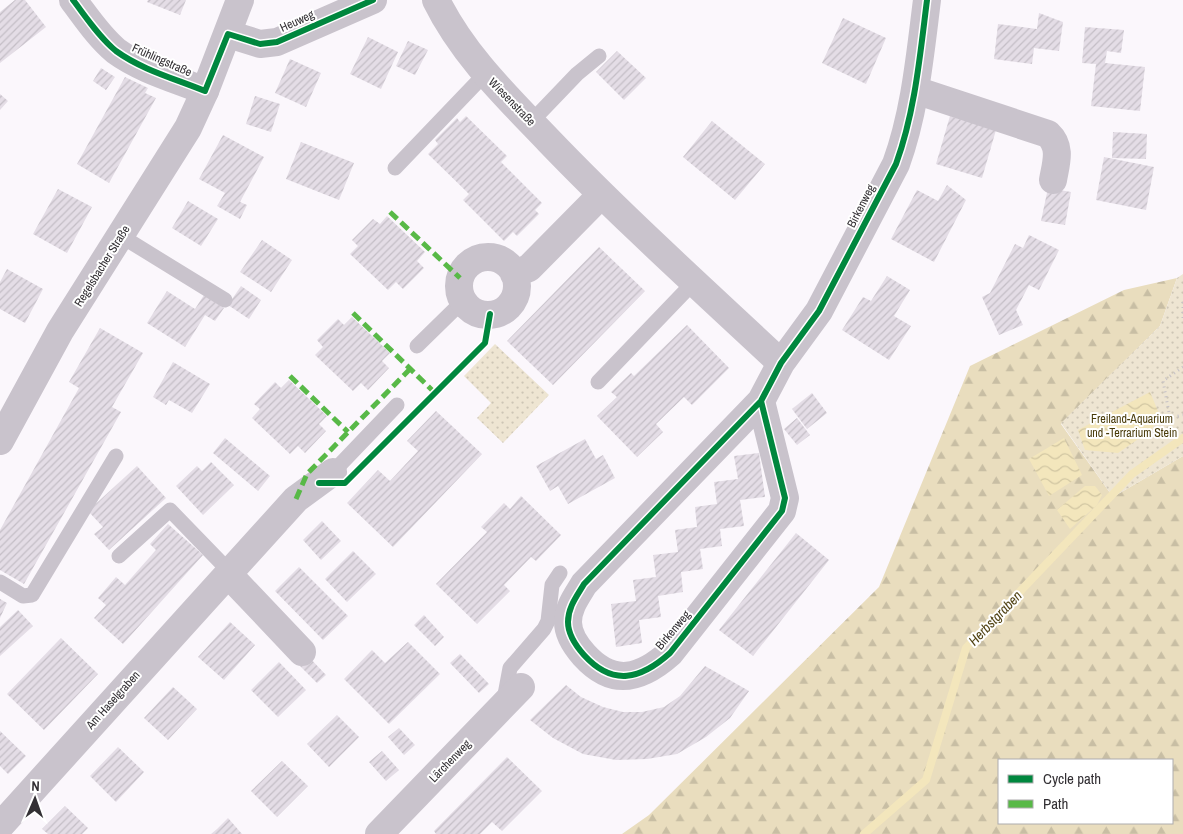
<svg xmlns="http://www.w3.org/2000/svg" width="1183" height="834" font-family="'Archivo Narrow',sans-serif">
  <defs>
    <pattern id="forest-firs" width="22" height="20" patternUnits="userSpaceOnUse" patternTransform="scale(1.25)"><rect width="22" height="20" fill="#e9ddbe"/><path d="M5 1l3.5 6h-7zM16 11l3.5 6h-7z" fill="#c8bea4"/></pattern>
    <pattern id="park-dots" width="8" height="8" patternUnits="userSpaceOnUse" patternTransform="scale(1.25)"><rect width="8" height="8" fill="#eee5d2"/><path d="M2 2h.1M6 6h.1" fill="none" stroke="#cdc5b5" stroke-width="1.8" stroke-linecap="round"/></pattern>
    <pattern id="water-waves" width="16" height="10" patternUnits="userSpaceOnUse" patternTransform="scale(1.25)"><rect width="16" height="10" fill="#f3e6bc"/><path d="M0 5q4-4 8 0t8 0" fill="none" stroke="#d1c6a2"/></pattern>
    <pattern id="building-hatch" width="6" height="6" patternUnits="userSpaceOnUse" patternTransform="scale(1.25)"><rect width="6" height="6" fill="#e4dde6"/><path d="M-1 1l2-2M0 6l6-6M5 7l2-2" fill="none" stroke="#c4bec6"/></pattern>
  </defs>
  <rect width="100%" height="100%" fill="#fbf7fc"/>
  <path fill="url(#forest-firs)" fill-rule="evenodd" d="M1177,278L1160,326L1061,424L1113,497L1183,456V834H622L649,815L879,587L970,366L1124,290ZM999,760H1172V823H999Z"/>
  <path fill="url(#park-dots)" d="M1183,274V456L1113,497L1061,423L1160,326L1177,278Z
    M495,344L549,395L503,443L477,418L491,403L464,376Z"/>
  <path fill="url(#water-waves)" d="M1150,392L1160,416L1150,431L1118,453L1085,450L1078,430Z
    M1064,438L1082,475L1049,496L1029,459Z
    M1085,486H1095L1102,495L1097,505L1070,529L1057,510Z"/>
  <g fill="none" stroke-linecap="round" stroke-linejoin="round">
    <path stroke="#f3e6bc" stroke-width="8" d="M864,834L926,780L966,648L1132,474L1183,438"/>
  </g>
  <path fill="url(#building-hatch)" d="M15,0H25L46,27L0,63V12Z
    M148,0H186L180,15L147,2Z
    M1039,13L1063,22L1059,51L1034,48L1032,64L994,59L998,24L1037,29Z
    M843,18L886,38L866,84L822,63Z
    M1085,27L1124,30L1121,53L1107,51L1105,63L1145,67L1140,111L1091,106L1096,64L1082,63Z
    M368,37L398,52L381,89L350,74Z
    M408,41L428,50L415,75L396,66Z
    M617,51L646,78L624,100L596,72Z
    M290,59L321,73L306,107L275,93Z
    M101,68L115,77L106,90L93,81Z
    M125,77L148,88L145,93L156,98L109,183L77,164Z
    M0,94L8,101L0,110Z
    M255,96L280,104L271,132L246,124Z
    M466,116L507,156L501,162L542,203L535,210L539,214L517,236L513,232L504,241L463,200L469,194L428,154L438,144L435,140L457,118L460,122Z
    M950,116L996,130L982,178L936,164Z
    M712,121L765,164L735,200L683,157Z
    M1113,132L1147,134L1146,159L1112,158Z
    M223,135L264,157L240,202L247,205L240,219L217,206L225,193L199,179Z
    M301,142L354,163L339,200L286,179Z
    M1104,157L1154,167L1146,210L1096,200Z
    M947,185L966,200L934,262L891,239L917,190L938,201Z
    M1048,188L1071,192L1065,225L1041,221Z
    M58,189L92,207L67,253L33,234Z
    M188,201L218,219L201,246L172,228Z
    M387,216L425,252L417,261L424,268L403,289L396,282L388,290L350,254L358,246L352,240L373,219L380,224Z
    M1029,235L1059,250L1039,290L1029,285L1016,310L1023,325L999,335L982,297L990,293L1015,244L1023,248Z
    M262,240L292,260L271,292L240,272Z
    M599,247L645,291L553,385L507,341Z
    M7,269L43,289L25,323L0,309V282Z
    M887,276L910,290L894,316L911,326L889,360L842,330L863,297L871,301Z
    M241,286L261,300L249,319L228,305Z
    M167,291L195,309L204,295L224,308L215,321L205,315L185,347L147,323Z
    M352,317L390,353L382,361L389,368L368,390L361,383L353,391L315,355L323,347L317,340L338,319L344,325Z
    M687,325L729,368L692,405L684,397L656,424L663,432L637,457L597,416L617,397L611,392L631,373L634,376Z
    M100,328L143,353L112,407L121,412L24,584L0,570V530L79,388L69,382Z
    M173,362L210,384L192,413L169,400L166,405L153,397Z
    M289,380L327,416L319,424L326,431L305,453L298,446L290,454L252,418L260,409L254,404L275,382L281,388Z
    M812,393L827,413L807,429L792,409Z
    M436,411L482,454L393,547L347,503L378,470L390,481L418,451L407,441Z
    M797,418L810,435L797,445L784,429Z
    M225,438L270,476L258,491L213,453Z
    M585,439L596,459L603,455L615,478L568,504L558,486L550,491L536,466Z
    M759,453L765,497L740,500L744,526L720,529L722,546L700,549L703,569L681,572L683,592L658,596L661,617L639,620L642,643L616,647L611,604L636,601L633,580L656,577L653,555L678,552L675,530L697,527L695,507L717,504L714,482L738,479L734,456Z
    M211,462L234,485L203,515L176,486L197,466L202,471Z
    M137,466L166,498L109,550L94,534L103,527L88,511Z
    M521,496L561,535L536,561L531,557L504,585L510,591L477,624L436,584L487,532L481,527L504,503L510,509Z
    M322,521L341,541L321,560L303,540Z
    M168,524L203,555L123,644L94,618L106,605L98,598L116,577L125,585L156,550L150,544Z
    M796,533L829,560L753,656L719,630Z
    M353,551L376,574L347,602L325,579Z
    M299,567L348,616L323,640L275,591Z
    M0,599L7,603L0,618Z
    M18,610L33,626L0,656V627Z
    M424,615L444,637L435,646L414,625Z
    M230,622L255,645L224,680L198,657Z
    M61,638L98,674L44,730L7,694Z
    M408,642L440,674L389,724L344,679L372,650L385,663Z
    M460,654L489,684L479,693L450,663Z
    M307,655L326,675L317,683L298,664Z
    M279,662L306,690L278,717L251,690Z
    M705,666L749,691L730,718L706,737L677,754L647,759L616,760L583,754L553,738L530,720L566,685L581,697L603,707L623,712H642L664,707L680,696Z
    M173,687L197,709L168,740L144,718Z
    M337,715L359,737L329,767L307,744Z
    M399,728L415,745L404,755L388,737Z
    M0,731L26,756L8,774L0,766Z
    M118,747L144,772L116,802L90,776Z
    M382,751L399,770L386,781L369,762Z
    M507,757L542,791L502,831L492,822L480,834H436L434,831Z
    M282,761L308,786L277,817L251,791Z
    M65,806L88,828L82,834H48L42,829Z
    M228,818L242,834H211L217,829Z"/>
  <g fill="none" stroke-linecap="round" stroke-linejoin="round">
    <path stroke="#c5c1c6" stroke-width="3" stroke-dasharray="1 4" stroke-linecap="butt" d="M1183,302V321
      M1183,367L1163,381L1170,418L1183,415"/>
    <path stroke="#c9c3cc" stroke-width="15" d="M531,122L577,74L599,56
      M395,168L485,74
      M121,236L225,300
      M417,346L463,301
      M598,382L694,282
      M333,472L397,405
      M119,556L170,510L230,572
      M0,582L23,596L32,595L116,456
      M504,700L510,668L544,629L548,621L552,585L560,573"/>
    <path stroke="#c9c3cc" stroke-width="28" d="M73,0C86,17 99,37 116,51C142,70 176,79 205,91
      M436,0C463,55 507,97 549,141C623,218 703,290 781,363
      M228,34L260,44L277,42L373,0
      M915,90L1048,134C1062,147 1056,163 1053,180
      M459 286a29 29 0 1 1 58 0a29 29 0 1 1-58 0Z
      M514,274L529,268L601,195
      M761,401L785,498L782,511L670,653C641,679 613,687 584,655C576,646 568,634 568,622C568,607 577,596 584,584L761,401L781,363L819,311L896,164C915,112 920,55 927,0
      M228,574L302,652
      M0,826L296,499L333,472
      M379,834L521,687"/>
    <path stroke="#c9c3cc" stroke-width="28" d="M0,441L60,331L188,128L205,91L240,0"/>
    <path stroke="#58b947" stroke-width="5" stroke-dasharray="10 5" stroke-linecap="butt" d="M390,212L460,278
      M353,313L435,393
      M290,376L348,432
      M296,499L307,474L410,369"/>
    <g stroke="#fff" stroke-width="9">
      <path id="cycleway" d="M73,0C86,17 99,37 116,51C142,70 176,79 205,91L228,34L260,44L277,42L373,0
        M761,401L785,498L782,511L670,653C641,679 613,687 584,655C576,646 568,634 568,622C568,607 577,596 584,584L761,401L781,363L819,311L896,164C915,112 920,55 927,0
        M319,483H345L485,343L490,314"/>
    </g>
    <use href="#cycleway" stroke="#00873e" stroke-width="6"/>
  </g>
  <g text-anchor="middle" stroke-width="4" stroke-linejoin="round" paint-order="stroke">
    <g font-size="12" fill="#322f33" stroke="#fff">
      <text transform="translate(297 21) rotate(-24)" y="4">Heuweg</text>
      <text transform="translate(162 60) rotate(24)" y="4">Frühlingstraße</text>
      <text transform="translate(512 102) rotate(46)" y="4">Wiesenstraße</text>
      <text transform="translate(861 206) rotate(-63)" y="4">Birkenweg</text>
      <text transform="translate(102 266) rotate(-58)" y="4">Regelsbacher Straße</text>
      <text transform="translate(673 630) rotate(-50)" y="4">Birkenweg</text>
      <text transform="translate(113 700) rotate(-48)" y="4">Am Haselgraben</text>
      <text transform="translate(450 761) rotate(-46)" y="4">Lärchenweg</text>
    </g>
    <g font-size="12" fill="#483a09" stroke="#fff">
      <text x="1132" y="423">Freiland-Aquarium<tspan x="1132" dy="14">und -Terrarium Stein</tspan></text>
    </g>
    <g font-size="14" font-style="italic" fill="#524415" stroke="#fff">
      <text transform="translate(995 618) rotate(-46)" y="5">Herbstgraben</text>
    </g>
  </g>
  <rect x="998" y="759" width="175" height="65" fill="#ffffff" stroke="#adacad"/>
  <rect x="1008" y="775" width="25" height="8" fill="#00873e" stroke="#adacad"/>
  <text x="1043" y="784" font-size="15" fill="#322f33">Cycle path</text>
  <rect x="1008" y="800" width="25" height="8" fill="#58b947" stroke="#adacad"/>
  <text x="1043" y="809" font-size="15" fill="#322f33">Path</text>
  <g transform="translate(35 799) rotate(2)" stroke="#ffffff" stroke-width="4" paint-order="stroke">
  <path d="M0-4L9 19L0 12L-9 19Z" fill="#322f33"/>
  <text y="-8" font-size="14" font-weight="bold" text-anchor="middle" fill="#322f33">N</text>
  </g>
</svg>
